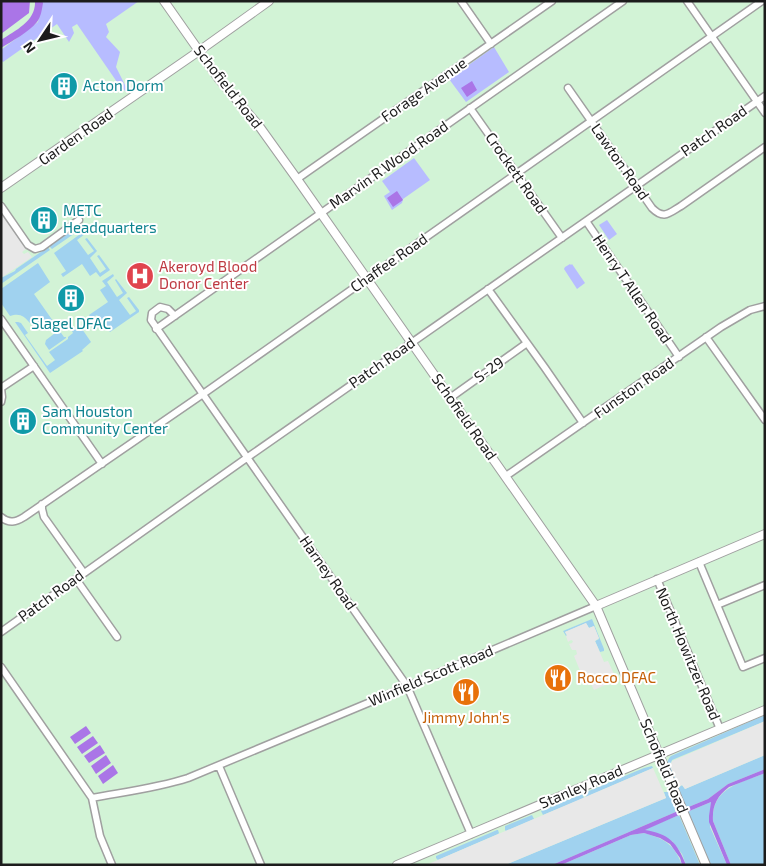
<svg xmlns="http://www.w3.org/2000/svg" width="766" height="866" font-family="'Exo 2',sans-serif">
  <rect width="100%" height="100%" fill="#e0efe8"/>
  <path fill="#d2f3d6" d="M1,1H765V865H1Z"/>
  <path fill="#a0d2ef" d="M79,224L81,229L52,249L49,246Z
    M83,232L85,234L77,240L88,255L94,251L85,239L87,238L97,251L90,258L100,273L106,269L97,256L99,255L110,270L100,277L96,272L90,276L82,264L63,277L61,274L66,271L54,253Z
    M48,247L50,250L1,284V278L15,271L16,269Z
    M38,263L50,282L34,294L53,321C26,341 33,308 10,316L1,303V289Z
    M113,274L114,276L107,282L117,297L123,293L115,280L116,279L127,293L119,300L130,315L136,311L127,298L129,297L139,310V312L110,332L97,315L91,318L89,315L108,302L100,290L106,286L102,281Z
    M15,322H18L21,323L28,333L25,335L47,366L55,360L49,352L68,339V337L73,333L72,331L80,326L91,342L82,350L83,351L50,373Z
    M59,330L64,337H66V338L49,350L45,344L46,340Z
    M592,619L604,649V651L600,652L595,641L599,639L594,626L589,628L586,623L565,632L567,636H566L563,631Z
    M765,715V721L672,760L670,766L676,780L675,781L674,780C671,772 663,763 671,756Z
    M765,755V769L728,784L708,799L686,808L678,788L682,785L685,789Z
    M652,766L653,768L586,797L584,793L644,768Z
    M765,773V865H731L713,821C711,788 740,783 765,773Z
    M664,792H669L678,811L552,865H505L666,798Z
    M582,794L584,798L543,815L541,811Z
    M711,802L710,827L727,865H709L687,812Z
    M532,815L534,819L506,831L505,830V826Z
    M679,815L700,865H686L682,854L672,841L643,830Z
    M497,830H498L499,833L498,834L438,860L436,858V856Z
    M644,833C665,839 674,844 682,865H561L631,835Z"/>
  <path fill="#b7bcff" d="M42,1H139L106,24L109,32L106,37L120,52L116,67L128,91L126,92L117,82L77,24L72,27L74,33L69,42L57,24L3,62L1,60V50L38,22L42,5Z
    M494,47L509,72L466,102L449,79Z
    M414,158L430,180L403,199L402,203L392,210L384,196L390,192L382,181Z
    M607,220L617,234L609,240L599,225Z
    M570,264L571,265L572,264L585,283L577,289L564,269L565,267Z"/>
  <path fill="#aa75e7" d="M1,1H30L29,13L1,34Z
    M35,1H42L43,3C42,9 41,17 37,22C29,32 12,41 1,48V40C16,30 36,21 35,1Z
    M472,81L477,90L467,97L461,88Z
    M397,191L403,200L393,207L387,198Z
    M86,726L91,733L75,744L70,737Z
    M93,736L98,743L82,754L77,747Z
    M100,745L105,753L89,763L84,756Z
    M106,755L111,763L96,774L91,766Z
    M113,765L118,773L103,784L98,776Z
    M765,769V773L729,787C717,796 712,806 713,821L731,865H727L709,822V816L711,802L687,812L686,808L708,799L728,784Z
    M678,811L679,815L645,830C669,834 677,842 686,865H682L680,858L670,844L660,838L644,833L631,835L561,865H552Z"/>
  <path fill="#e8e8e8" d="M1,213L26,249L22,252L24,254L28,252L32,257L1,278Z
    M586,623L589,628L594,626L599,638L595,641L604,662L608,661L614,674L610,676L612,682L594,690L591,684L586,685L574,656L577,654L576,650H572L569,644L572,643L573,641L571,640L568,642L566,636L567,635L565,632Z
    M765,721V755L685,789L682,785L679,787L670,766L672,761Z
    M653,768L666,798L505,865H426Z"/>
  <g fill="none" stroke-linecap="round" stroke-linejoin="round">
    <g stroke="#a0a0a0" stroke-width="9">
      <path id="minor" d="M461,1L491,44
        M687,1L765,113
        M568,88L652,208C664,220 669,213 681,206L765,147
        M470,108L562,238
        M297,179L552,1
        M1,206L28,245L35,249L42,247L79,220
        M586,221L679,357
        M488,289L545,368L583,423
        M175,316L168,309L160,307L152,313L151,320L407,686L471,834
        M1,319L102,464
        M156,329L623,1
        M706,337L765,420
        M450,398L527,343
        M1,402L2,397L1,388L34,366
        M506,476L721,327L750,310L765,306
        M42,504V509L44,517L84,573
        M1,517C9,524 16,522 24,517L203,394L762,1
        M699,562L743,667L765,658
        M76,579L117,637
        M657,579L720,729
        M717,605L765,585
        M1,632L248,457L765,96
        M1,667L92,798L100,836L112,865
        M219,766L261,865
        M92,798C124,792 157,788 188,778L368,703L596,606"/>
    </g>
    <g stroke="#a0a0a0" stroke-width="10">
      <path id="tertiary" d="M164,1L218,78L259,126L297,179L596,606L706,865
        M1,188L199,51L269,1
        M596,606L765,534
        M397,865L765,710"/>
    </g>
    <use href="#minor" stroke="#fff" stroke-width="6"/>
    <use href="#tertiary" stroke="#fff" stroke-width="8"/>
  </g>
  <defs>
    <g id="building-disc" transform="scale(1.4375)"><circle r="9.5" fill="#0f9aa8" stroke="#fff"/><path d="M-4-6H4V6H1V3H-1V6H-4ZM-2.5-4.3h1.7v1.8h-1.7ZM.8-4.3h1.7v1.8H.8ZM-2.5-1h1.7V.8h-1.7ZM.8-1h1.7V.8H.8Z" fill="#fff"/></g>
    <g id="hospital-disc" transform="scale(1.4375)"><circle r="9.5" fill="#e0444e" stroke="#fff"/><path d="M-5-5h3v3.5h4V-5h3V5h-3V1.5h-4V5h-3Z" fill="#fff"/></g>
    <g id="restaurant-disc" transform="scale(1.4375)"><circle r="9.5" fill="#e8710a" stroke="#fff"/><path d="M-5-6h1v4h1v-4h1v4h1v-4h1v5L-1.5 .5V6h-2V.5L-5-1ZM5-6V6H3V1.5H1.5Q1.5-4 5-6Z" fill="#fff"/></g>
  </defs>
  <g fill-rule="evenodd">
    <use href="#building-disc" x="64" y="86"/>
    <use href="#building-disc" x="44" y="220"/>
    <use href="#hospital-disc" x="140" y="276"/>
    <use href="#building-disc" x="71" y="298"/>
    <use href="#building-disc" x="23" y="421"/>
    <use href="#restaurant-disc" x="558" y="678"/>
    <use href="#restaurant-disc" x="466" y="692"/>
  </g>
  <g text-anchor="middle" stroke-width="4" stroke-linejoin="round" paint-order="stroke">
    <g font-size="15" fill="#0d838f" stroke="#fff" text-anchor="start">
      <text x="83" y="91">Acton Dorm</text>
      <text x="63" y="216">METC<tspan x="63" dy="17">Headquarters</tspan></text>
      <text x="71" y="329" text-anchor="middle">Slagel DFAC</text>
      <text x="42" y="417">Sam Houston<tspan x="42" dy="17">Community Center</tspan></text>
    </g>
    <g font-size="15" fill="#1c1c1c" stroke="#fff">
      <text transform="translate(228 87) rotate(52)" y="5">Schofield Road</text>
      <text transform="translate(424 90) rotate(-35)" y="5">Forage Avenue</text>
      <text transform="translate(714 131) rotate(-35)" y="5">Patch Road</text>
      <text transform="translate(76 137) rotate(-35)" y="5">Garden Road</text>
      <text transform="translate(620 162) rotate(55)" y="5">Lawton Road</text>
      <text transform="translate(389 165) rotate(-35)" y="5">Marvin R Wood Road</text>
      <text transform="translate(516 173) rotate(55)" y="5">Crockett Road</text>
      <text transform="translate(389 263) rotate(-35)" y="5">Chaffee Road</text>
      <text transform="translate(632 289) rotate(56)" y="5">Henry T Allen Road</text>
      <text transform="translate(382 363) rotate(-35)" y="5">Patch Road</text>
      <text transform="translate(489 370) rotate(-35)" y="5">S-29</text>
      <text transform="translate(634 388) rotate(-35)" y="5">Funston Road</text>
      <text transform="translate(464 417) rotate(55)" y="5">Schofield Road</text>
      <text transform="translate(328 573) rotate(55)" y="5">Harney Road</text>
      <text transform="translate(51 596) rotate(-36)" y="5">Patch Road</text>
      <text transform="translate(688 654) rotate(67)" y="5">North Howitzer Road</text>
      <text transform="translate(431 676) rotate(-23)" y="5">Winfield Scott Road</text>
      <text transform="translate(664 766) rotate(67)" y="5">Schofield Road</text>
      <text transform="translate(581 787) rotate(-23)" y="5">Stanley Road</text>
    </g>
    <g font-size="15" fill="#be3a42" stroke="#fff" text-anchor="start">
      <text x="159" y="272">Akeroyd Blood<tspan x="159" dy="17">Donor Center</tspan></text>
    </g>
    <g font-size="15" fill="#c56008" stroke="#fff" text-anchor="start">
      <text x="577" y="683">Rocco DFAC</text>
      <text x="466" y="723" text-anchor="middle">Jimmy John's</text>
    </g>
  </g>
  <rect width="766" height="866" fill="none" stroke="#1c1c1c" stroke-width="5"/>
  <g transform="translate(40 40) rotate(235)" stroke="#ffffff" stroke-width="4" paint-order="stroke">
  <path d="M0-4L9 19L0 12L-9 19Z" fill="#1c1c1c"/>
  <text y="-8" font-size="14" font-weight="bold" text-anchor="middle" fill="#1c1c1c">N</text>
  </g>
</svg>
